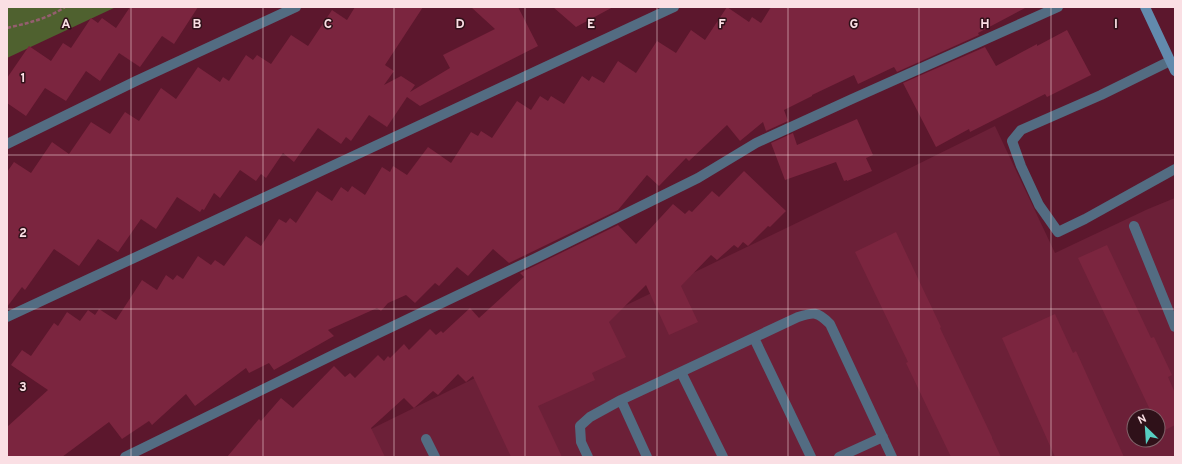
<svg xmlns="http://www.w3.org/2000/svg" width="1182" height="464" font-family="Overpass,sans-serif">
  <rect width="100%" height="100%" fill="#5c172d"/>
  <path fill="#6c2038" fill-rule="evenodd" d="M995,126L1055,253L1148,209L1175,198V457H314L471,380L896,175ZM1134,416H1158V440H1134Z"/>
  <path fill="#4f612f" d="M7,7H116L7,58Z"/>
  <path fill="#7b253f" d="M130,7H198L174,44L162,36L140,67L119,53L100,81L86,71L66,101L45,88L26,116L7,103V78L29,46L51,61L63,43L71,48L91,18L98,23L102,18L116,28Z
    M355,7H423L385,65L394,71L384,85L401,76L415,85L410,92L450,68L443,55L495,29L471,7H518L538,46L420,106L407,97L387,127L369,115L351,141L346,137L341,144L318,128L294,162L283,153L266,178L261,174L256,181L240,170L220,198L214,193L204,210L202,209L200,212L177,197L156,229L141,219L118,252L98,239L79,266L54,249L25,290L22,287L7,307V172L14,162L31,173L52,142L69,154L91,122L110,134L125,112L139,121L161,88L176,99L198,67L220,82L223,77L229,81L246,55L253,60L257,55L271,64L291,35L308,46L332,10L347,20Z
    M553,7H613L576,27Z
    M727,7L749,22L752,17L761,23L771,7H1027L978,33L979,35L897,72L894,67L858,84L854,75L812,95V96L784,110L788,121L766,131L763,122L740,141L727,125L689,161L686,158L659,186L647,175L618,210L509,263L493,249L468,276L457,267L439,286L435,283L415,303L406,295L388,303L381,311L377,308L328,330L334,336L274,370L269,363L249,373L246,368L195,406L186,394L152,425L149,421L122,439L109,422L62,457H7V427L48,390L11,365L22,350L31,356L54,323L58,326L67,312L80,321L88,310L95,315L99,309L116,320L142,280L157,290L166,275L173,280L177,275L183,279L198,256L211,265L215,260L224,266L246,236L261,246L279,219L286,223L290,218L296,223L317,191L332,201L341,187L348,192L352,186L365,195L382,167L390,172L393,166L407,175L428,147L451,163L471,132L478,136L481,131L492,138L517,101L531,110L540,96L548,101L551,96L564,104L582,76L589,81L592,76L604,83L618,61L636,73L657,41L676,53L691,30L705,40Z
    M1067,30L1091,75L1047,97L1045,94L970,132L969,129L936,147L903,83L985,47L996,66L1037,44V46Z
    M857,119L873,155L866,158L872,171L847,181V180L844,181L836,162L785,180L771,143L793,133L797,145Z
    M744,171L786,211L770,227L768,226L748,246L743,242L738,248L734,245L717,260L711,255L681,286L698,322L669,335L646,285L609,322L626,357L592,373L595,380L538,406L562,457H511L473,376L466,382L458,374L438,395L433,391L414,408L404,398L371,428L385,457H227L259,419L261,421L281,398L293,408L334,366L345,377L350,373L355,378L378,355L384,361L388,356L390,358L404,344L409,350L430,329L436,335L441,331L443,333L470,308L479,318L524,277L520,273L618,225L636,244L673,204L685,214L689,210L692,212L712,191L719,197Z
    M896,232L941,327L940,328L992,437V438L1001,457H951L906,363L908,362L855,252Z
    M1107,245L1151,338L1154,337L1172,375L1168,377L1175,393V425L1161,432L1158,426V416H1153L1078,258Z
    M1055,314L1073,353L1076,351L1124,457H1055L1002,338Z"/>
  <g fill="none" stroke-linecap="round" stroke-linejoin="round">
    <path stroke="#945e6e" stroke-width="2.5" stroke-dasharray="4 2" stroke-linecap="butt" d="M7,28C28,23 47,19 65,7"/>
    <path stroke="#536c82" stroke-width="10" d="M1170,61L1101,95L1021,130L1012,141L1021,166L1039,205L1058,232L1085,219L1175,169
      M1134,226L1175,327
      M754,338L811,457
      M681,372L723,457
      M621,400L647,457
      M426,439L435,457
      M588,457L581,442L580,426L590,417L621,400L798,317C814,312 817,311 830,324L892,457
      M839,457L883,437"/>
    <path stroke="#536c82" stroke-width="10" d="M7,144L136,81L296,7
      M7,317L674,7
      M125,457L337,353L536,258L698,178L756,143L852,99L1058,7"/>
    <path stroke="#628aad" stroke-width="10" d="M1145,7L1175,71"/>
  </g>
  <path fill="none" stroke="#fadfe4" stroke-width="1" stroke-opacity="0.55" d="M131,7V457M263,7V457M394,7V457M525,7V457M657,7V457M788,7V457M919,7V457M1051,7V457M7,155H1175M7,309H1175"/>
  <g font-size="13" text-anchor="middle" font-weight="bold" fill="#fadfe4" stroke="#2f1119" stroke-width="3" stroke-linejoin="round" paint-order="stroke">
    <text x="66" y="28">A</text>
    <text x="197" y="28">B</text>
    <text x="328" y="28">C</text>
    <text x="460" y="28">D</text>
    <text x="591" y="28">E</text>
    <text x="722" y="28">F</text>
    <text x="854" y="28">G</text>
    <text x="985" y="28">H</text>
    <text x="1116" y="28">I</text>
    <text x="23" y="82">1</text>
    <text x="23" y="237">2</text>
    <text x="23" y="391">3</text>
  </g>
  <rect width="1182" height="464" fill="none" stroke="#fadfe4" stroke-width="16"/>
  <g transform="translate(1146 428) rotate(335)"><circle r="19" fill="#2f1119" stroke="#80636a"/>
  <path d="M0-3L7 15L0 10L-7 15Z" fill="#57cec1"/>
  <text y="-6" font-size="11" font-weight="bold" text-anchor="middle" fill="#fadfe4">N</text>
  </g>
</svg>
